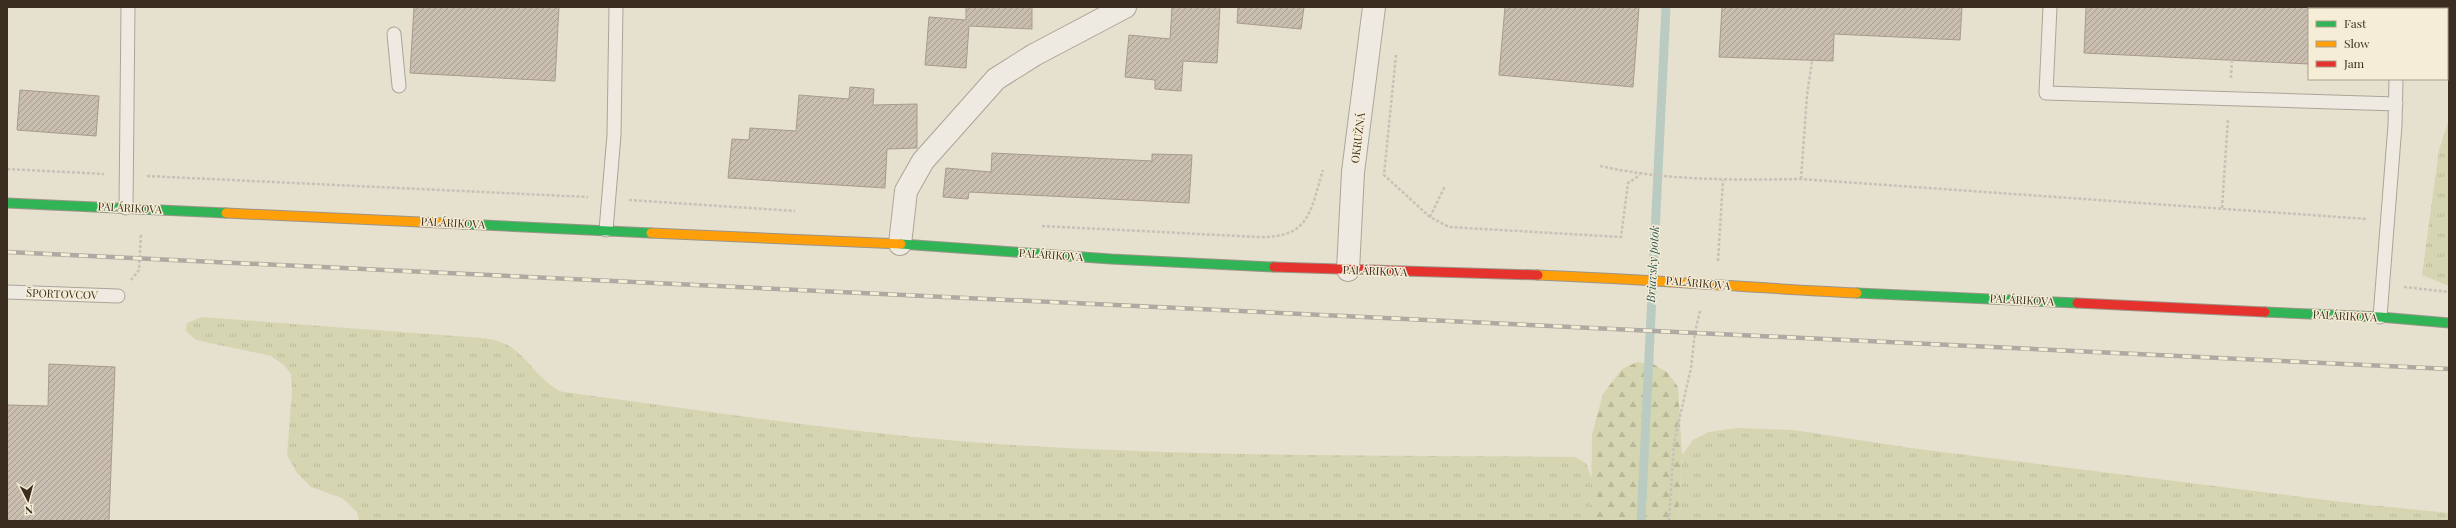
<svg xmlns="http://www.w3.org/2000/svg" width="2456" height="528" font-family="'Playfair Display',serif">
  <defs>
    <pattern id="grass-tufts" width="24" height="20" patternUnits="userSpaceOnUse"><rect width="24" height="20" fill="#d5d6b1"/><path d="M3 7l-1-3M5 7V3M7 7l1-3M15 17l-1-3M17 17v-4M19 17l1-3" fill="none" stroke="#b8b898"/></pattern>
    <pattern id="forest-firs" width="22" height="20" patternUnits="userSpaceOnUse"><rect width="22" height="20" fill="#d5d6b1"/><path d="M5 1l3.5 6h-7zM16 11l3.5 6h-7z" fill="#b8b898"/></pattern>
    <pattern id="building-hatch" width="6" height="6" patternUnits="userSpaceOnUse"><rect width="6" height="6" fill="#cabeb0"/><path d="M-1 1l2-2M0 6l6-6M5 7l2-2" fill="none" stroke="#a59b8f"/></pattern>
  </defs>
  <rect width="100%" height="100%" fill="#e6e0cf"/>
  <path fill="url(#grass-tufts)" d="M2449,119V286L2422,275L2439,150Z
    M202,317L482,338C489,339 497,340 503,343C527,353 538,382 563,392C708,411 853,434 998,444C1190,457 1383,455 1575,457L1586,463L1593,482L1591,521H359L357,512L342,498L311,487L297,473L287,455L292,390L291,374L284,365L271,356L196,340L186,331L187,323Z
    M1737,428L1793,430L1911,448L2350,503L2449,513V521H1678L1682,455L1693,440L1709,432Z"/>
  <path fill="url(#forest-firs)" d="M1637,362L1653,364L1667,372L1678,387L1682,455L1678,521H1591L1592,434L1603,394L1622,369Z"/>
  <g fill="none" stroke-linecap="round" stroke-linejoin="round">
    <path stroke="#baccc1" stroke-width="9" d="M1641,521L1666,7"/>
  </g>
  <path fill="url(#building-hatch)" stroke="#a79b8e" d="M414,7H559L555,81L410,73Z
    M966,7H1032V29L969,26L966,68L925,65L929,17L966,20Z
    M1172,7H1220L1217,63L1183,61L1181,91L1155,89V80L1125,77L1129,35L1170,39Z
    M1238,7H1304L1301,29L1237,23Z
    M1505,7H1639L1633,87L1499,75Z
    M1722,7H1962L1960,40L1834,34L1833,61L1719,57Z
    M2086,7H2309V64L2084,53Z
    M850,87L874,89L873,105L917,104V148L887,149L885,188L728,178L732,139L749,140L750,128L796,131L799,95L849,99Z
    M20,90L99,96L96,136L17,130Z
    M992,153L1152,161V154L1192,155L1189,203L969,192L968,199L943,197L946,168L991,172Z
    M49,364L115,367L109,521H7V405L48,406Z"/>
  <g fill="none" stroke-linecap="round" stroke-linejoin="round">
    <g stroke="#aba598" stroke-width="15">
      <path id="lane" d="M2050,7L2046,93L2396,104
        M2399,9V7
        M394,34L399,86
        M126,208L128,7
        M606,230L614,135L616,7
        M7,292L118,296
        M2380,317L2395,125L2396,79"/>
    </g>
    <g stroke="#aba598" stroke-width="24">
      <path id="street" d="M900,244L906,191L923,161L996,79L1034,55L1125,7
        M1348,270L1353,172L1374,7"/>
    </g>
    <g stroke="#9b9488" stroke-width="11">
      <path id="fast" d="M7,203L226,213
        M463,224L651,233
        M901,244L1111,259L1274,267
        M1857,293L2077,303
        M2265,312L2380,317L2449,323"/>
    </g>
    <g stroke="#9b9488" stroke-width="11">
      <path id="slow" d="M226,213L463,224
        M651,233L901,244
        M1538,275C1644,279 1751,288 1857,293"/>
    </g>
    <g stroke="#9b9488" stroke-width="11">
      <path id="jam" d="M1274,267L1538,275
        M2077,303L2265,312"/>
    </g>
    <path stroke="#c7c1b8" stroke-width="2.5" stroke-dasharray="3 2" stroke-linecap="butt" d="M1396,55L1384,175L1430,217L1449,227L1621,237L1628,183L1640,175
      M2231,78L2232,60
      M1600,166C1667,181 1733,180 1801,179L2367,219
      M7,169L104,174
      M147,176L588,197
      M1801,179L1807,95L1812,61
      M629,200L795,211
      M2222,208L2228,119
      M1430,217L1445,186
      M1042,226L1258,237C1311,238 1310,211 1323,170
      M1718,261L1723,180
      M131,280L139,270L141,234
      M2404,287L2449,292
      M1669,521L1674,443L1691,368L1695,332L1700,311"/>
    <use href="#lane" stroke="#eeeae1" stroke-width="13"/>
    <use href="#street" stroke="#eeeae1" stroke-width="22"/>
    <use href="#fast" stroke="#30b455" stroke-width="9"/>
    <use href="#slow" stroke="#ff9f0a" stroke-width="9"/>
    <use href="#jam" stroke="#e5322d" stroke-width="9"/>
    <g stroke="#aeaaa1" stroke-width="4.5">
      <path id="rail" d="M7,252L2449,369"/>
    </g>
    <use href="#rail" stroke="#f6edd6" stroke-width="3" stroke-dasharray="9" stroke-linecap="butt"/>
  </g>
  <g text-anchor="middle" stroke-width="3" stroke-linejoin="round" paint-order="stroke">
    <g font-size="11" fill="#3b2d1f" stroke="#f6edd6">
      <text transform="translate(1358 138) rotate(-83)" y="4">OKRUŽNÁ</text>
      <text transform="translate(130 208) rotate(3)" y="4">PALÁRIKOVA</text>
      <text transform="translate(453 223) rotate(3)" y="4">PALÁRIKOVA</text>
      <text transform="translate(1051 255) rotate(4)" y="4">PALÁRIKOVA</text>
      <text transform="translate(1375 271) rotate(2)" y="4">PALÁRIKOVA</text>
      <text transform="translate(1698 283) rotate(5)" y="4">PALÁRIKOVA</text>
      <text transform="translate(62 294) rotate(2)" y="4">ŠPORTOVCOV</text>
      <text transform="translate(2022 300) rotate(3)" y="4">PALÁRIKOVA</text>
      <text transform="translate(2345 316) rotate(3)" y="4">PALÁRIKOVA</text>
    </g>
    <g font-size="12" font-style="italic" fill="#2e5b59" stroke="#f6edd6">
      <text transform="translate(1653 264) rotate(-87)" y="4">Briavsky potok</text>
    </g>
  </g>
  <rect width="2456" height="528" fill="none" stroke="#3b2d1f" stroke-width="16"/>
  <rect x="2308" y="8" width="140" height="72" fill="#f6edd6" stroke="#aba08d"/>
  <rect x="2316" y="21" width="20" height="6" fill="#30b455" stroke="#aba08d"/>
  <text x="2344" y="28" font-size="12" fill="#3b2d1f">Fast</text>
  <rect x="2316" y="41" width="20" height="6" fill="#ff9f0a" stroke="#aba08d"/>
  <text x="2344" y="48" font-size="12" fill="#3b2d1f">Slow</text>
  <rect x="2316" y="61" width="20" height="6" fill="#e5322d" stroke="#aba08d"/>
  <text x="2344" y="68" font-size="12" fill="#3b2d1f">Jam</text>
  <g transform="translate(28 500) rotate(174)" stroke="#f6edd6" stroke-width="3" paint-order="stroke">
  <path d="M0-3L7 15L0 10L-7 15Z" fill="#3b2d1f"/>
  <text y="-6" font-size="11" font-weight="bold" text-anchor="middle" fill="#3b2d1f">N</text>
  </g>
</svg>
